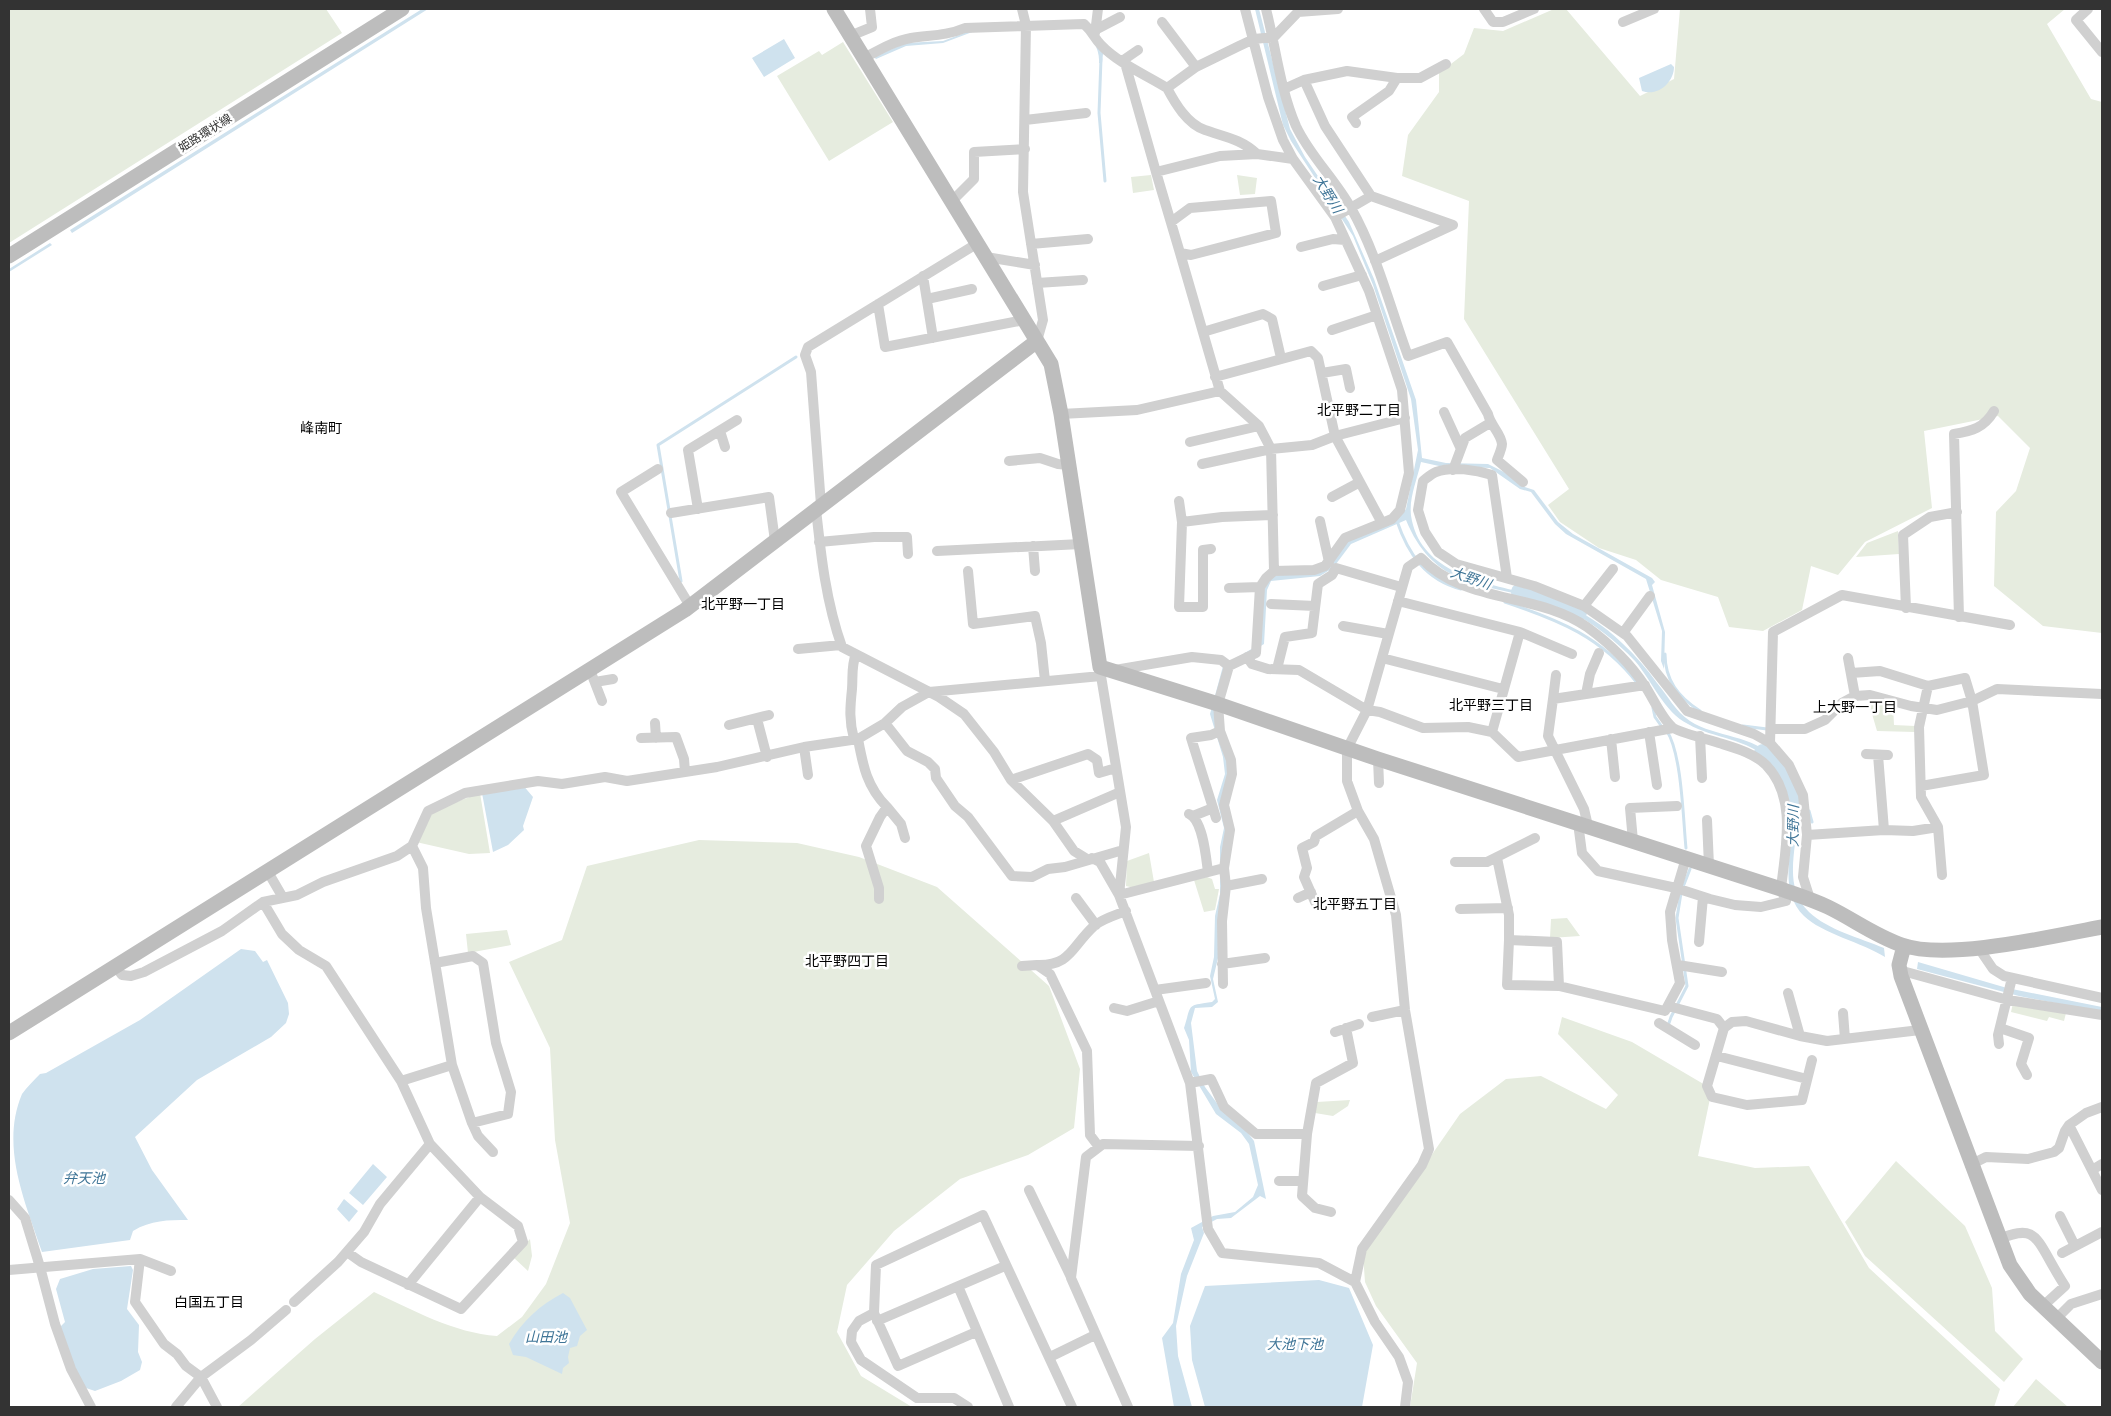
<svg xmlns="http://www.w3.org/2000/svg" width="2111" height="1416" font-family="Figtree,'Noto Sans JP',sans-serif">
  <rect width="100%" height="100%" fill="#fff"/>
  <path fill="#e6ecdf" d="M9,9H326L342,33L9,243Z
    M1554,9H1566L1640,96L1674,79L1680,9H2065L2047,24L2091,99L2102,102V633L2043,626L1994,586L1996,512L2016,491L2030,448L1998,416L1924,431L1932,508L1865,542L1838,575L1811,566L1802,610L1763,631L1729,627L1718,597L1661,580L1636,560L1599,548L1560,522L1548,505L1569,489L1464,319L1469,201L1402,176L1408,135L1439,92V73L1464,54L1474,28L1503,31Z
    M843,42L893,122L829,161L777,76L819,51L822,55Z
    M1151,175L1154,190L1133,193L1131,177Z
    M1237,175L1257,178L1255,194L1240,195Z
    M1898,531L1899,554L1856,557L1867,543Z
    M1868,700L1893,706L1894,725L1915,726V732L1877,731Z
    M480,793L490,853L469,854L416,842L433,811Z
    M699,840L797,843L859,857L937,887L1049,986L1080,1069L1074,1128L1028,1155L960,1179L894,1231L847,1285L837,1332L861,1376L912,1407H238L315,1339L374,1292C413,1310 454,1333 497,1336L522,1317L546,1284L570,1223L555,1140L550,1048L509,962L562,940L587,866Z
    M1149,853L1154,882L1134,888L1126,886L1127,861Z
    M1207,877L1212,879L1215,889H1219L1215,910L1204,912L1194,880Z
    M1567,918L1580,936L1550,938L1551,919Z
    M507,930L511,945L468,953L466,934Z
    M2013,1003L2066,1013L2064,1021L2049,1017L2047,1021L2011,1012Z
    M1562,1017L1632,1042L1712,1089L1698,1156L1755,1168L1809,1166L1869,1268L2000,1389L1994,1407H1410L1417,1363L1376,1306L1365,1282L1363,1254L1460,1114L1506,1079L1541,1076L1606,1109L1618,1095L1558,1034Z
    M1350,1100L1348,1106L1333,1116L1315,1113L1317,1102Z
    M1896,1161L1965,1226L1992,1288L1995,1331L2023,1359L2004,1382L1865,1256L1845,1222Z
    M530,1239L532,1256L528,1271L513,1257Z
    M2036,1379L2068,1407H2013Z"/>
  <path fill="#cfe2ee" d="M422,9H428L72,233L70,230Z
    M1255,9H1259L1290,129L1305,157L1349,222L1374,279L1416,400L1422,458L1446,463L1488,464L1504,472L1522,486L1534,490L1558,522L1573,534L1652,578L1655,582L1652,585L1665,632L1664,669L1661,661L1662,631L1646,579L1566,534L1555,524L1531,492L1520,489L1490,468L1439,466L1421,462C1417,481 1407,501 1412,521C1426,584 1510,585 1558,602C1581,610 1605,626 1622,643C1635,655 1647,669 1657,683C1668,696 1675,711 1690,721C1716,738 1754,734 1775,760C1785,773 1795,788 1797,804C1801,841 1779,883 1809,912C1828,930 1860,938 1884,948L1885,957C1863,943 1821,933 1804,916C1772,884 1801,834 1791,796C1788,784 1778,770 1770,761C1748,738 1714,739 1688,724C1664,712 1652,681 1635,661C1616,641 1593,623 1569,611C1504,579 1439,601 1406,520L1351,544L1333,568L1320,576L1271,581L1267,590L1264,644L1231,664L1217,697L1230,763L1219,954L1213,979L1218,1002L1212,1007L1195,1008L1191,1023L1197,1071L1205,1087L1222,1110L1248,1133L1254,1141L1266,1199L1260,1196L1231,1218L1217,1219L1202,1227L1204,1233L1187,1276L1176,1326L1178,1356L1192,1407H1174L1162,1338L1173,1323L1181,1274L1194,1240L1191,1228L1213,1216L1235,1212L1253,1197L1258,1185L1249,1144L1241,1133L1216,1114L1191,1072L1189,1040L1184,1028C1192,1003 1186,1006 1212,1002L1215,999L1210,976L1214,957L1215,916L1220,894V847L1224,828L1217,800L1225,774L1223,757L1210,714L1223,666L1253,648L1263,591L1268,578L1279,575L1311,574L1347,541L1399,517L1406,509L1418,450L1411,399L1373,285L1353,236L1291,141L1283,125Z
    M1081,26C1091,33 1094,45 1103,52C1119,64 1154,76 1165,90C1177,103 1183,121 1201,130C1213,136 1240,134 1245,147L1224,136L1199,131L1183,118L1163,90L1103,54L1102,63H1099C1100,49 1092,36 1080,27L975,31L943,43L906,46L876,59L874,57L905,43L943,41L975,29Z
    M784,39L795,58L764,77L752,58Z
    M1671,64L1674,67C1674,82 1658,97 1642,91L1639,78Z
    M50,243L52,245L9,272V269Z
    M522,784L533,797L523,826L524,830L508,845L493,852L482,793Z
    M241,949L255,951L263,962L267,960L288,1003L289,1014L286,1023L271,1037L197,1080L135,1137L152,1170L188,1220C168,1220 151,1220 133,1231L130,1240L42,1252C25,1202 0,1146 22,1094C27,1087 34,1080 40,1074L46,1073L140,1020Z
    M1918,962L2007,988L2102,1007V1012L2019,996L1917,969Z
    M373,1164L387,1177L363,1205L349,1193Z
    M344,1199L358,1211L349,1222L337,1209Z
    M131,1266L133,1270L127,1309L139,1325L138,1352L142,1362L140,1370L121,1381L95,1391L83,1387L59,1328L65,1322L56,1289L60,1279L93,1269Z
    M1319,1280L1349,1288L1373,1345L1362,1407H1205L1192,1360L1190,1326L1205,1286Z
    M563,1293L570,1298L587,1330L580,1336L577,1346L570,1348L568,1357L569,1363L563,1368L562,1374L526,1357L513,1355L509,1344C522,1321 540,1305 563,1293Z"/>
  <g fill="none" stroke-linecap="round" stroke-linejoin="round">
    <path stroke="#cfe2ee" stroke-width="3" d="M1101,59L1099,113L1105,181
      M1397,521C1408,554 1426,580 1461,589
      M681,581L658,445L796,357
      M1505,602C1559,620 1602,637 1638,684
      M1665,654C1665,680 1678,697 1700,711
      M1653,708L1655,717L1662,727
      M1743,726L1767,729
      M1667,731C1682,755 1683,819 1686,848
      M1809,811L1812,822
      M1683,887L1690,869
      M1669,1023L1671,1017L1687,986L1677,918L1681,893"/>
    <path stroke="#cfe2ee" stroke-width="18" d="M1520,592L1552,599L1578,612
      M1763,753L1769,756L1794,795V804"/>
    <path stroke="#d0d0d0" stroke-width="10" d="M1022,9L1026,25L1023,192L1043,320L1037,341
      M1266,9C1276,48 1280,89 1296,126C1310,156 1335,179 1351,208C1377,254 1390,307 1408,356L1447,342L1488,414C1490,425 1501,433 1502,444C1502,448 1499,455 1497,460L1523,482
      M1484,9L1493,22H1503L1534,9
      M2088,9L2076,20L2102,52
      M1162,22L1196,67
      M1623,22L1654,9
      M1097,29L1120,17
      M1095,33L1098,9
      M850,36L872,27L870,9
      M864,58C879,50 894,41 911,38C931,35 946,36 965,28L1084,24C1093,32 1094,38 1101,45C1118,63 1146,75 1167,88L1196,67L1239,46L1254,39L1274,37L1298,12L1338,9
      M1122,61L1138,50
      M1125,63L1156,172L1220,156L1257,154L1293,159
      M1304,80L1325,126L1371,196L1453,225L1375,261
      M1167,88C1175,103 1187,124 1205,130C1225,137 1241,139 1257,154
      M1284,89L1304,80L1347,71L1397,78H1420L1446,64
      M1025,120L1086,113
      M1356,123L1352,117L1389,91L1397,78
      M1156,172L1180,253L1191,255L1276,233L1271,201L1190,208L1171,222
      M952,201L974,179V152L1025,149
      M1335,217L1371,196
      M1031,244L1088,239
      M1301,247L1333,239L1345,240
      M1180,253L1220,391L1259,426L1271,449L1274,571
      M986,257L1035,265
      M923,276L933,338
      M1037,283L1083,280
      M1323,286L1362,275
      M927,299L972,289
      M878,304L885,347L1024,320
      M1332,330L1377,315
      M1203,332L1263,314L1272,319L1281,358
      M1322,373L1346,369L1350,388
      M1215,377L1311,351L1318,358L1335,436L1405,418
      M1444,412L1460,447
      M1061,414L1137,410L1220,391
      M720,431L725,447
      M1190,442L1259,426
      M1009,461L1040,458L1058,464L1069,465
      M1202,464L1271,449L1312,445L1335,436L1382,523
      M658,469L621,492L690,606
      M1453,470L1465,438L1490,423
      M1332,497L1360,482
      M1179,501L1182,522L1179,607H1203V550L1211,549
      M821,505L811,372L805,355L808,347L978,243
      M698,509L688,450L737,420
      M816,509C821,556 826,602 842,647L939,697L964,714L994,752L1011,780L1088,754L1097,760L1099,773L1116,768
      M671,513L769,497L775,541
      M1320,521L1329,562
      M1182,522L1222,517L1273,515
      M819,542L874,537H907L908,554
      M1033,546L1035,571
      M937,551L1081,544
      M968,571L973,624L1035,616L1041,643L1045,681
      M1507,578L1492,475C1476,470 1452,466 1436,472C1431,474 1427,478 1423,481L1418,510L1425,532L1438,552L1456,564L1534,586L1584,606L1627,636L1687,711L1754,734L1770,743L1789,765L1803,795L1807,835L1803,877L1810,899
      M1229,588L1260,587
      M1398,601L1520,632L1492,732
      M1271,604L1315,606
      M1584,606L1613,569
      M1906,608L1903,535L1930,517L1957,512
      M1959,617L1954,434C1972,431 1984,428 1994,411
      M1343,626L1388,634
      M1520,632L1572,654
      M1623,633L1650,596
      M798,649L841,645
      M1247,657L1252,664L1268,669L1299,670L1367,710L1380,712L1423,728L1468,727L1492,732L1518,757L1673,728
      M1382,658L1503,689
      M1848,658L1855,696
      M1277,669L1285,637L1312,633L1318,584L1332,575L1336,568L1401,587
      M590,670L602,701
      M1100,670L1126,827L1119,895L1190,1083L1208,1229L1222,1253L1319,1263L1355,1282L1375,1322L1399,1357L1408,1382L1405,1407
      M1115,670L1192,657L1221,660L1229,666
      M1851,673L1880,671L1928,686L1965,678L1972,701L1984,775L1921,786
      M595,682L613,679
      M1928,686L1919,727L1921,797L1938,827L1942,875
      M1586,694L1645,685
      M1553,699L1556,675
      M757,719L767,757
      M655,723L656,738
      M885,723L907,751L928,762L935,769L936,778L955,806L968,817L1012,876L1032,877L1048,869L1065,867L1123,850
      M729,725L769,715
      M1771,729H1805L1825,720L1842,703L1855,696L1870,695L1911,706L1937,710L1972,701L1997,689L2102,694
      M1649,732L1657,785
      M1700,736L1702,778
      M641,738L676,737L684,759L685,772
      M854,739C849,721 850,708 852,689C853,677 851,666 856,654
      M858,739C863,766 867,787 887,807L880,817L866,846L879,888V899
      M1611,739L1615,777
      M1770,743L1773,632L1842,595L2010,625
      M804,747L808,775
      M1866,754L1888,755
      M1878,755L1884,830
      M1378,759L1379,783
      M1011,780L1053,821L1074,851L1087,859
      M887,807L901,824L905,838
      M1213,808L1216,818
      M1189,814C1203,820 1206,857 1208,872
      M1193,816L1213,808L1191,738L1211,735L1220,731
      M1707,820L1709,866
      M1053,821L1120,792
      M1588,826L1584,809L1548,736L1553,699L1586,694L1590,674L1599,653
      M1807,835L1884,830L1913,831L1938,827
      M1633,841L1630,808L1677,806
      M412,846L423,868L426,908L452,1065L472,1123L478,1136L493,1152
      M1092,858L1100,862L1119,895L1224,868
      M1497,858L1509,915V940
      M1455,862H1487L1535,838
      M268,872L282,896
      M1226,886L1262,879
      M1076,898L1096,925
      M1298,898L1311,892
      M263,902L282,934L299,950L326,966L401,1081L430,1144L380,1204L364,1232L338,1262L294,1302
      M1321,905L1315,902L1304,877L1307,868L1302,848L1314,842L1316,836L1358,811
      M1460,909L1508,908
      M1699,942L1703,897
      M1978,947L1993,969L2004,976L2102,998
      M435,963L473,956L483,963L496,1043L511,1092L508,1114L472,1123
      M1222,964L1265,958
      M1037,965C1071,966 1071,947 1094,926C1102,919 1116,915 1126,911
      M1678,965L1722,972
      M1022,966L1037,965L1050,974L1087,1051L1090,1135L1099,1147
      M116,967L122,975L131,976L144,972L222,931L263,902L297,895L323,882L397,856L412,846L428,811L465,793L538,781L562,784L605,777L627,781L717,767L804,747L858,739L885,723L902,707L929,692L1101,676
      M1899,970L2008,1000L2102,1015
      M1223,984L1222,921L1226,886L1224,868L1230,830L1224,805L1232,774L1231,760L1220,731L1218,704L1229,666L1256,653L1260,587L1266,578L1274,571L1314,570L1325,566L1345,538L1392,519L1400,510L1409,473L1402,390L1369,291L1335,217L1293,159L1283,140L1268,97L1245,9
      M1559,986L1557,942L1509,940L1507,985L1559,986L1665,1011L1680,983L1672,940L1670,912L1686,858
      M1155,990L1206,983
      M1788,993L1800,1036
      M1668,1006L1717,1019L1724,1028
      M1114,1008L1127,1011L1159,1001
      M1843,1013L1845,1039
      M1372,1017L1405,1010
      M1659,1023L1695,1045
      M2000,1028L2029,1038L2021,1064L2027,1075
      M1335,1032L1359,1024
      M1999,1044L1998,1035L2012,978
      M1717,1056L1807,1079
      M1812,1060L1802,1100L1747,1105L1712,1097L1707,1086L1724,1028L1732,1022L1746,1021L1800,1036L1827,1041L1920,1030
      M401,1081L452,1065
      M1190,1083L1211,1079L1224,1107L1256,1134H1307
      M2069,1125L2102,1190
      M1970,1165L1986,1157L2028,1159L2054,1152L2059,1148L2065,1131L2069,1125L2086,1113L2102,1107
      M2092,1170L2102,1164
      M1279,1181H1303
      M1029,1190L1071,1277
      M9,1200L25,1218L40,1267L55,1324L71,1369L91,1407
      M1331,1212L1315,1208L1302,1196L1307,1134L1316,1083L1353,1063L1346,1028
      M2060,1216L2075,1246
      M1999,1239C2030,1227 2034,1232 2049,1259C2054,1268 2059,1277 2065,1286L2043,1306
      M347,1252L361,1262L461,1309L523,1242L518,1226L480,1197L430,1144
      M2062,1253L2102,1232
      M140,1259L135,1302L164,1344L177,1354L186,1366L201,1377L217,1407
      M9,1270L140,1259L171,1271
      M1355,1282L1362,1249L1422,1165L1429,1149L1405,1010L1396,915L1374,839L1358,811L1347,781V749L1367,710L1408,567L1421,558C1464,604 1537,592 1587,627C1609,643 1630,663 1645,686C1653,698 1661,717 1672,727C1679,733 1708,739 1719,743C1735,748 1754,753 1766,765C1798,798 1785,849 1781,889L1786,901L1761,907L1735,905L1710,899L1676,888L1598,871L1582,853L1578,823
      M408,1285L480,1197
      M958,1286L1009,1407
      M874,1313L859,1321L852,1331L851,1342L861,1360L917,1398H954L968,1407
      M2056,1319L2071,1304L2102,1294
      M877,1321L1005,1266
      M976,1332L898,1366L874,1313L876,1265L983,1215L1072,1407
      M1050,1357L1095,1335
      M176,1407L201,1377L251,1340L286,1310
      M1128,1407L1071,1278L1086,1157L1103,1144L1199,1146"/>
    <path stroke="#bdbdbd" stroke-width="15" d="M834,9L1051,364L1061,414L1100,667L1218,704L1378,759L1781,889C1797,895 1813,900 1828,907C1853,919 1875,936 1902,945C1948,961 2053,936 2102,927
      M9,256L402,9
      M1904,946L1899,965L1901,976L2010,1265L2030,1294L2102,1362
      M9,1033L685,610L1037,341"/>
  </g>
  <g text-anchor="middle" stroke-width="5" stroke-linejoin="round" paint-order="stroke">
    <g font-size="12" fill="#333" stroke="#fff">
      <text transform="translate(205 133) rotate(-32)" y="4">姫路環状線</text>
    </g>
    <g font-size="14" font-style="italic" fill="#3f7597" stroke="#fff">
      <text transform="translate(1328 194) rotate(58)" y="5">大野川</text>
      <text transform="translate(1471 578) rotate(19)" y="5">大野川</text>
      <text transform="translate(1793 826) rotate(-89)" y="5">大野川</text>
      <text x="84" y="1183">弁天池</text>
      <text x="546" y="1342">山田池</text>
      <text x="1295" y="1349">大池下池</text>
    </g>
    <g font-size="14" fill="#000" stroke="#fff">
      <text x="1359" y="415">北平野二丁目</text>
      <text x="321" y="433">峰南町</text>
      <text x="743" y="609">北平野一丁目</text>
      <text x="1491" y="710">北平野三丁目</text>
      <text x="1855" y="712">上大野一丁目</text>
      <text x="1355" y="909">北平野五丁目</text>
      <text x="847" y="966">北平野四丁目</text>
      <text x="209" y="1307">白国五丁目</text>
    </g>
  </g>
  <rect width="2111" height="1416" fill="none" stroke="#333333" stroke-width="20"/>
</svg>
